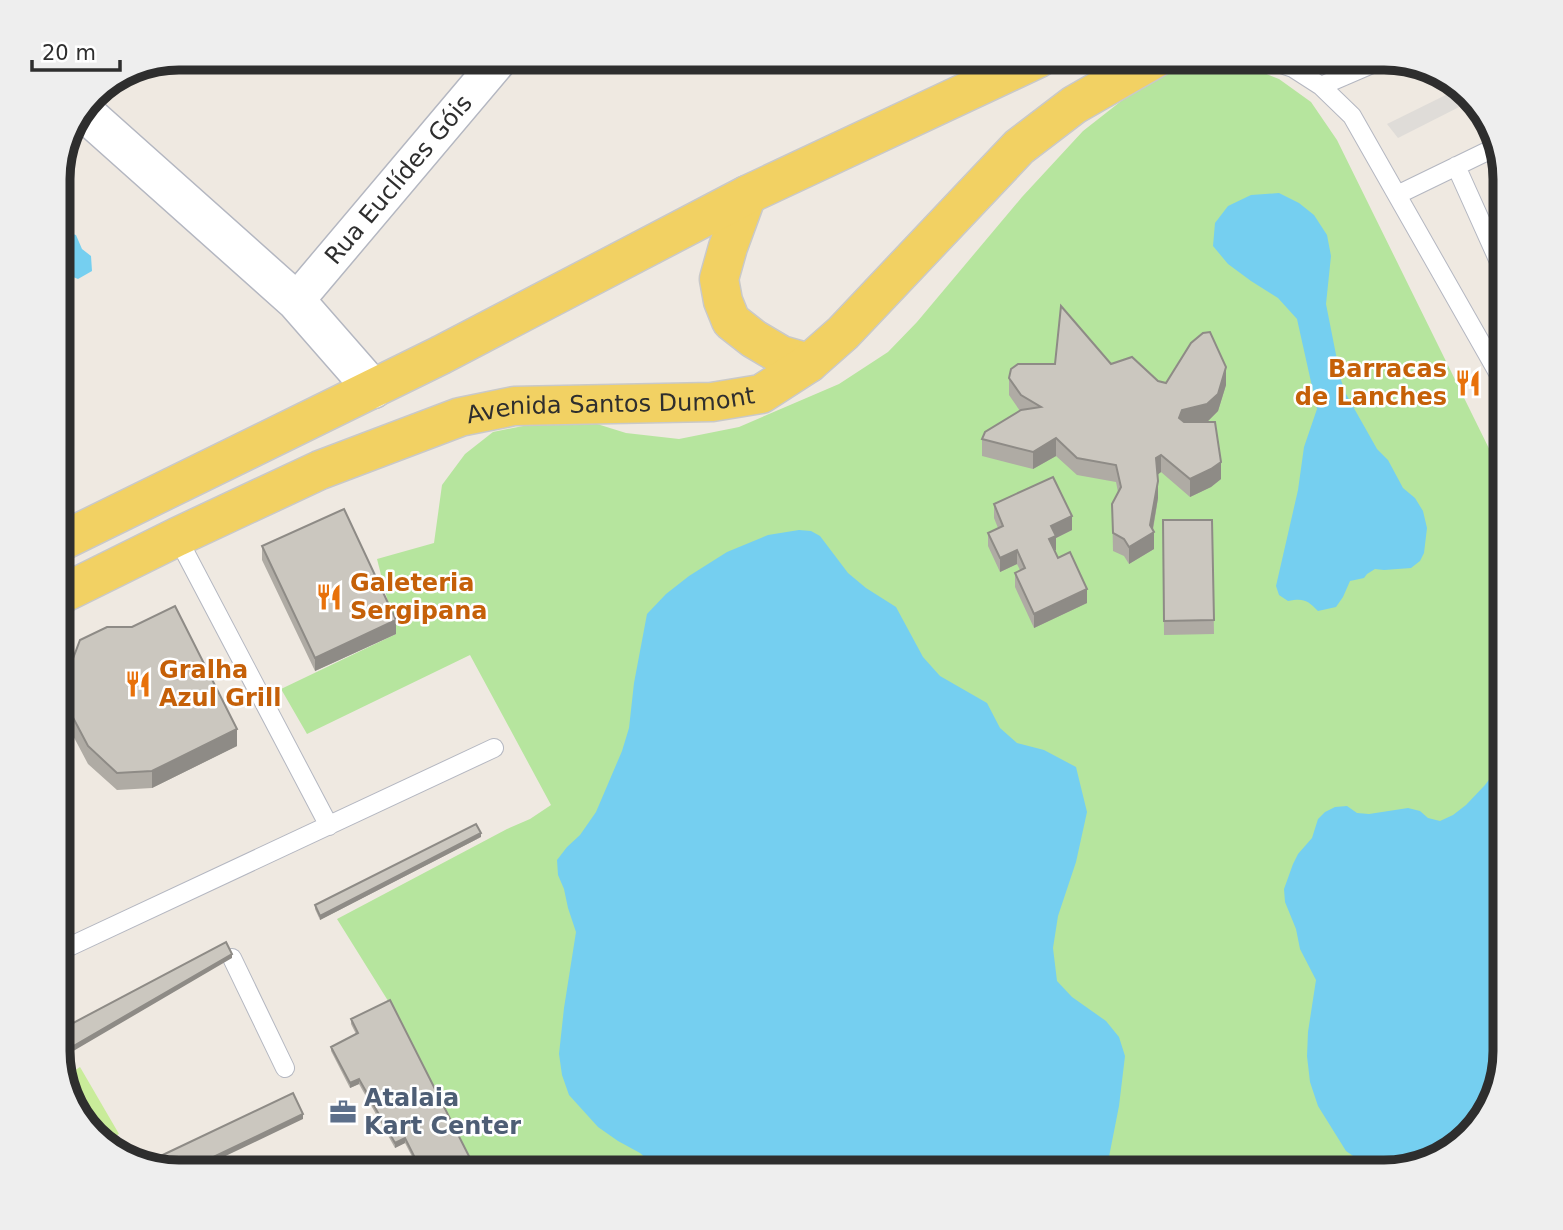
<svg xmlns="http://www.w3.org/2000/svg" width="1563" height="1230" font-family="'DejaVu Sans',sans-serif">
  <rect width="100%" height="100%" fill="#efe9e1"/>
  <path fill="#b6e59e" d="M1229,62L1254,69L1279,79L1311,102L1337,140L1505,481V1051L1475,1131L1437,1160L1384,1172H474L390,1004L337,919L507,829L530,819L551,805L470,655L307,734L281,689L396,634L377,559L434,543L442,485L465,454L493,432L563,418L597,424L626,433L679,439L739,427L839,384L888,352L917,322L1022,197L1083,131L1148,80L1191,64Z"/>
  <path fill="#c9ec9a" d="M80,1067L119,1134L102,1143L99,1142L70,1104L63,1078Z"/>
  <path fill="#dfdcd8" d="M1462,87L1473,100L1398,138L1387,124Z"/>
  <path fill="#75cff0" d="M1279,193L1299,203L1314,215L1327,235L1331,256L1326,304L1341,380L1346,394L1377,449L1388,460L1403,488L1415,498L1423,511L1427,528L1424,553L1420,561L1411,568L1384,570L1375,569L1367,574L1364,578L1350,581L1343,597L1336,607L1318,611C1307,600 1304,598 1288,601L1279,595L1276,586L1298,490L1304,447L1317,409L1297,319L1278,298L1251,281L1228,264L1213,246L1215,223L1228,206L1251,195Z
    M60,230L76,235L82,249L91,256L92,271L78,279L68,275L58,264V232Z
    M799,530L811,531L820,536L848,573L866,588L896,607L923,657L940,676L987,703L1000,728L1017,743L1044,750L1076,767L1087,812L1076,862L1058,916L1053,948L1057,981L1072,997L1106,1021L1119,1037L1125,1056L1119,1106L1106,1172H662L640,1153L618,1141L598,1127L569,1095L562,1075L559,1054L564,1008L576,932L568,908L564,889L558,875L557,860L567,847L580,835L596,812L622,751L629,728L634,683L647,614L666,594L689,576L727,552L768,535Z
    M1505,758V1051L1475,1131L1437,1160L1384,1172H1376L1346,1151L1318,1106L1310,1082L1307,1056L1308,1032L1316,980L1300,949L1296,929L1285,902L1284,889L1293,864L1298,854L1312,838L1318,819L1325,812L1335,807L1347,806L1357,813L1369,814L1408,808L1420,811L1428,818L1440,821L1453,815L1466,805L1485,785Z"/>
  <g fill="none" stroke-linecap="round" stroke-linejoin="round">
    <g stroke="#b4b7c1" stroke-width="20">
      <path id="service" d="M1264,58L1293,68L1321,86L1352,116L1505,385
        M1321,86L1386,58
        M1456,166L1505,275
        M1397,195L1498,146
        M177,537L329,826
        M58,952L494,748
        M232,958L285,1068"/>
    </g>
    <g stroke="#b4b7c1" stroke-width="38">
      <g id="minor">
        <path id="s1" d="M296,301L501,58"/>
      </g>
    </g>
    <g stroke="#b4b7c1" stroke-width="41">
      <path id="tertiary" d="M82,110L296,301L373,389"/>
    </g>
    <g stroke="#c9c9c9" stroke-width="41">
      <g id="primary">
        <path d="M747,195L728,247L719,279L723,301L731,321L754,339L781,355L809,363"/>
        <path d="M58,543L441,355L747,195L1039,58"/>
        <path id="s2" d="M58,596L177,537L320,470L460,417L514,406L712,402L761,394L809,363L843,333L1019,147L1074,105L1156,58"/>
      </g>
    </g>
    <use href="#service" stroke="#fff" stroke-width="18"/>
    <use href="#minor" stroke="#fff" stroke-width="35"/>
    <use href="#tertiary" stroke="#fff" stroke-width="38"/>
    <use href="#primary" stroke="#f2d163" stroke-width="38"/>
  </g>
  <path fill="#afaba4" d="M1111,364L1158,381L1166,383L1226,385L1218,411L1207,422L1221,479L1211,487L1190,497L1161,472L1158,474V498L1153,530L1154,549L1129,564L1124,556L1113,551L1112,504L1118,492L1116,482L1077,475L1056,456L1033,469L982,456V439L1020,411L1009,395V378Z
    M994,504L1072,530L1056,538V550L1054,551L1087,603L1034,628L1015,587V573L1020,570L1017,564L1000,572L988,546V533L998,528L994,518Z
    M1163,520H1212L1214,634L1164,635Z
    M262,546L396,634L315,671L262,560Z
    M60,693L237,746L152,788L117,790L88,764L60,711Z
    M481,837L320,920L315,909V905Z
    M351,1019L477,1172H420L405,1143L395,1148L359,1084L350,1088L331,1051V1047L356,1034L351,1024Z"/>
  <path fill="#8e8b86" d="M1226,367V385L1218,411L1207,422L1182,428L1179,418L1182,410Z
    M1056,438V456L1033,469V452Z
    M1161,455V472L1156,476V458Z
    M1221,462V479L1211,487L1190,497V479Z
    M1158,481V498L1152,533L1154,532V549L1129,564V547Z
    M1072,516V530L1056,538V550L1049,553V539L1051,526Z
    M1017,550V564L1000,572V558Z
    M1087,589V603L1034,628V614Z
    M396,620V634L315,671V658Z
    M237,729V746L152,788V771Z
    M481,833V837L320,920V916Z
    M232,954V958L58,1060V1055Z
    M359,1079V1084L350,1088V1083Z
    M303,1114V1119L192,1172H182Z
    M405,1138V1143L395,1148V1143Z"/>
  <path fill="#cbc7bf" stroke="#8e8b86" stroke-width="2" d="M1061,306L1111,364L1132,357L1158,381L1166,383L1191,343L1203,333L1210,332L1226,367L1218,394L1207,404L1182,410L1179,418L1184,422H1215L1221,462L1211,469L1190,479L1161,455L1156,458L1158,481L1150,525L1154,532L1129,547L1124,539L1113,533L1112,504L1121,487L1116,465L1077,458L1056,438L1033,452L982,439L985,432L1021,410L1041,407L1021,395L1009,378L1011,369L1018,364H1055Z
    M1053,477L1072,516L1051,526L1056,536L1049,539L1058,558L1070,552L1087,589L1034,614L1015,573L1025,568L1017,550L1000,558L988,533L1003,526L994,504Z
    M344,509L396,620L315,658L262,546Z
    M1163,520H1212L1214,620L1164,621Z
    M175,606L237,729L152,771L117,773L88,746L60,693L80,640L107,627H132Z
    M476,824L481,833L320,916L315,905Z
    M226,942L232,954L58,1055V1031Z
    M390,1000L477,1172H422L405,1138L395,1143L359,1079L350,1083L331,1047L358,1033L351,1019Z
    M293,1093L303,1114L182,1172H179L150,1161Z"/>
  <defs>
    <g id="restaurant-bare" transform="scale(2.1)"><path d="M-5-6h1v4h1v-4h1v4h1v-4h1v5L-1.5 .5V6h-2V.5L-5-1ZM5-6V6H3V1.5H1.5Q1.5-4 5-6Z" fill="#e8710a" stroke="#fff" stroke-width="2.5" paint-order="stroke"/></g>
    <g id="office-bare" transform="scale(2.1)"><path d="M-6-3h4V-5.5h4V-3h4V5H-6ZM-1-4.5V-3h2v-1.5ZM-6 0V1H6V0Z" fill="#5c6f8a" stroke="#fff" stroke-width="2.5" paint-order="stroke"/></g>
  </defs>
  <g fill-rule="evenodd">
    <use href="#restaurant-bare" x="1468" y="383"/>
    <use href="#restaurant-bare" x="329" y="597"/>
    <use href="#restaurant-bare" x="138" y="684"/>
    <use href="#office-bare" x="343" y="1112"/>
  </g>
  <g text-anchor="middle" stroke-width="5" stroke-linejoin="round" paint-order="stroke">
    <g font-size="24" fill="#2e2e2e" stroke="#fff">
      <text dy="8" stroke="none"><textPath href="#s1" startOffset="159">Rua Euclídes Góis</textPath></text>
      <text dy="8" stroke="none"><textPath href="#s2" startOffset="592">Avenida Santos Dumont</textPath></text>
    </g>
    <g font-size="24" font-weight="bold" fill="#c56008" stroke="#fff" text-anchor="start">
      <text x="1447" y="377" text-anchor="end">Barracas<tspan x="1447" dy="28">de Lanches</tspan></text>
      <text x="350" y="591">Galeteria<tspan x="350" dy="28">Sergipana</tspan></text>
      <text x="159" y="678">Gralha<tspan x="159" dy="28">Azul Grill</tspan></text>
    </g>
    <g font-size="24" font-weight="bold" fill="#4e5e75" stroke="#fff" text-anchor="start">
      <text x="364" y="1106">Atalaia<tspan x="364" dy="28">Kart Center</tspan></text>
    </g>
  </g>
  <path d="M0 0H1563V1230H0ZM179 70H1384A109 109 0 0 1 1493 179V1051A109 109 0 0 1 1384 1160H179A109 109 0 0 1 70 1051V179A109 109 0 0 1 179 70Z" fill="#eee" fill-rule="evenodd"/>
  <path fill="none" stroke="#2e2e2e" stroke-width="9" d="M179 70H1384A109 109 0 0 1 1493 179V1051A109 109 0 0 1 1384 1160H179A109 109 0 0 1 70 1051V179A109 109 0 0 1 179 70Z"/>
  <path d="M32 60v10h88v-10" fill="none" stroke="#2e2e2e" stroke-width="3.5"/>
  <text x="42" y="60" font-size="21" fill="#2e2e2e" stroke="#ffffff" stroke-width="5" paint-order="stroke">20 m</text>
</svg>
